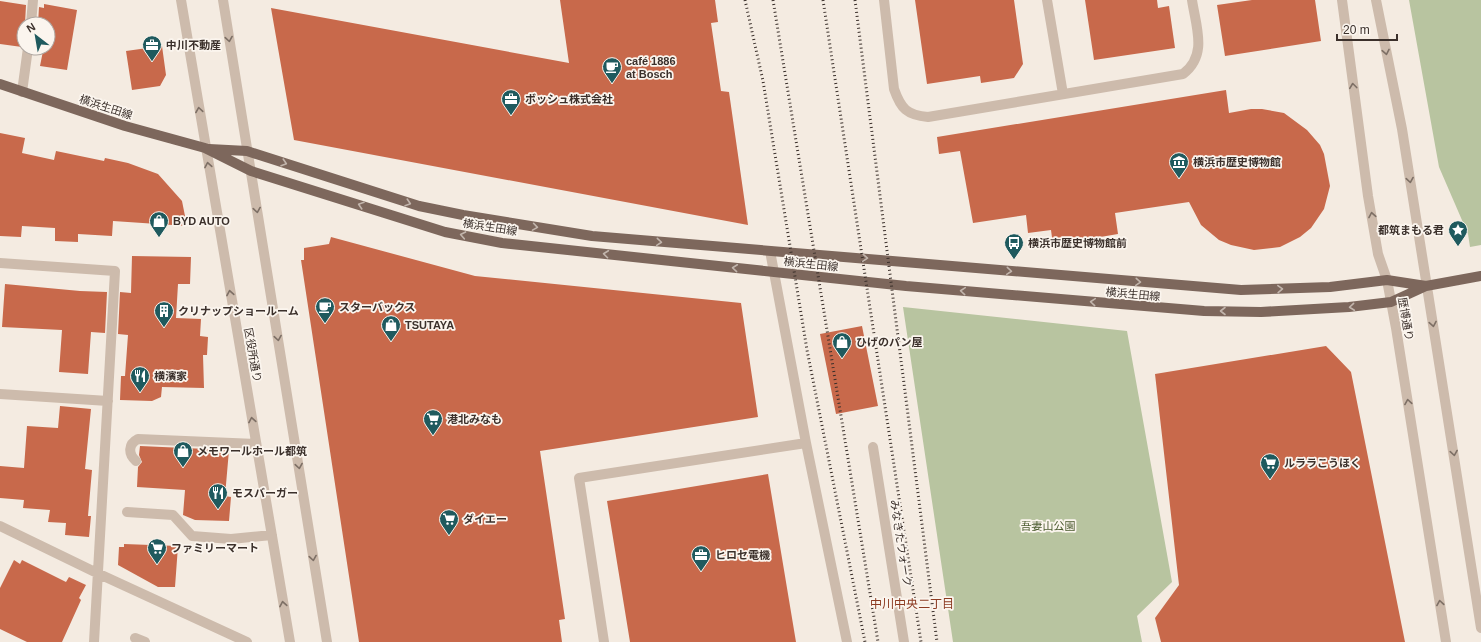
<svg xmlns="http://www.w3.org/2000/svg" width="1481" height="642" font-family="Helvetica,'Noto Sans JP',sans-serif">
  <rect width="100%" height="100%" fill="#f4ebe1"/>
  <path fill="#b8c4a0" d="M1409,0H1481V245L1470,247L1468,234L1439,167Z
    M903,307L1127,331L1172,582L1137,616L1142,642H953Z"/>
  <path fill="#c8694b" d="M560,0H715L718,22L711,23L721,91L729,92L748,225L294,140L271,8L569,63Z
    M915,0H1014L1023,64L1014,78L981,83L980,76L927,84Z
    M1085,0H1157L1158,8L1169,6L1175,48L1094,60Z
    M1252,0H1315L1321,41L1225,56L1217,5Z
    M0,1L26,5L24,43L22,47L0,44Z
    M44,4L77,10L67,70L40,66L43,51L34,48H48V24H38L39,7L44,8Z
    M162,46L166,75L160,86L132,90L126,51Z
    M1226,90L1229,113L1251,109H1262L1284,113L1307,130L1320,145L1324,154L1330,186L1324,209L1311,228L1300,237L1280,247L1254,250L1231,245L1219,240L1201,225L1189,202L1115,213L1118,234L1053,245L1051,230L1028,233L1026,215L973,223L960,151L939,154L937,137Z
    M0,133L25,138L22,153L54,160L56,151L104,161L105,158L128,163L158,174L182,201L187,226L113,221L112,236L78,234V242L55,241V228L22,226L21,237L0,236Z
    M331,237L475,276L741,303L758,417L540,451L565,619L559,620L562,642H359L301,260H304V248L329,244Z
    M132,256L191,257L190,284H178L176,318L201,319L200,336L208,337L207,355H203L204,388L162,387L161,397L152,401L120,400L121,376H125L128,335L118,334L120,292L131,293Z
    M5,284L80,291L107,292L105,333L91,332L88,374L59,372L62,330L2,327Z
    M862,326L878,406L836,414L820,334Z
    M1326,346L1351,372L1405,642H1161L1155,618L1179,585L1155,374Z
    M60,406L91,409L85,469L92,470L88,516H91L89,537L65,535L66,523L48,522L50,510L23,508L24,500L0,498V466L24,468L27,426L58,428Z
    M140,446L229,450L225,496L231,497L229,521L195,520L183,515L185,490L137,487L138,467L142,462L139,455Z
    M768,474L796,642H630L607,501Z
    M124,544L178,546L175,587H158L118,565L119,547H124Z
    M14,560L20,564L22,560L66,582L69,577L86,585L79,598L81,600L62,642H27L0,629V588Z"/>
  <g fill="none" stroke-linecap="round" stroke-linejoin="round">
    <path stroke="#cdbbac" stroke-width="10" d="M181,0L290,642
      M223,0L327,642
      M884,0L894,89C901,109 907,115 928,117L1183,74C1208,55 1196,27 1192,0
      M1047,0L1063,94
      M1342,0L1368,196L1378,254L1387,280L1396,328L1446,642
      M1376,0L1402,129L1481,628
      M31,24L33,0
      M22,92L28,48
      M770,251L806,443L847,642
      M0,263L115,271L94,642
      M0,394L108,401
      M873,447L904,642
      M136,461C128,454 128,444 138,439L256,444
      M127,512L173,515L192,536L231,539L272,535
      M0,526L97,573L247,642
      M135,638L145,642
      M604,642L579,478L806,443"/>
    <path stroke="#7d675c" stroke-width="10" d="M0,84L125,126L205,148L251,171L445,232L502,243L906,286L1204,311L1261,312L1349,307L1391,302L1426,286L1481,276
      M209,149L247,151L419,206L463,215L592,236L1241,290L1330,287L1387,280L1426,286"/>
    <path stroke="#3b302b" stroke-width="3" stroke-dasharray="1 3" stroke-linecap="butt" d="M745,0L763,81L807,350L865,642
      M773,0L878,642
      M823,0L921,642
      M855,0L937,642"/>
  </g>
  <defs><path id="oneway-chevron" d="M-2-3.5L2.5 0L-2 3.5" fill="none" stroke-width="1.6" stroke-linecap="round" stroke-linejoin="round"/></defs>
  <g stroke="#7d6f65">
    <use href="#oneway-chevron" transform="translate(229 39) rotate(81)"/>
    <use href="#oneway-chevron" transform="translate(1386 52) rotate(79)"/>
    <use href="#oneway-chevron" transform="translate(1353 86) rotate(-97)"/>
    <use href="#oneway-chevron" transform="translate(199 110) rotate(-99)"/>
    <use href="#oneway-chevron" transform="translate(208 165) rotate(-100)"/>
    <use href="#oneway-chevron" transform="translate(1410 180) rotate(81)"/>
    <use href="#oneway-chevron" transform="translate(257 210) rotate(81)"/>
    <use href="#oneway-chevron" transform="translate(1372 215) rotate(-100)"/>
    <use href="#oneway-chevron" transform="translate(230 293) rotate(-100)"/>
    <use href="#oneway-chevron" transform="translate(1433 324) rotate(80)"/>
    <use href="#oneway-chevron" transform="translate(278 338) rotate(81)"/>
    <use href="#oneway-chevron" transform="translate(1408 402) rotate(-99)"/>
    <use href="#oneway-chevron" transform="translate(252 420) rotate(-100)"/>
    <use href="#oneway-chevron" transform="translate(1454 453) rotate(81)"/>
    <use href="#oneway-chevron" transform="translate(299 466) rotate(81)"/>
    <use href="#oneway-chevron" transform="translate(313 558) rotate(81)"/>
    <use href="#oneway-chevron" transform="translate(1440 603) rotate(-99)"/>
    <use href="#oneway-chevron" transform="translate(283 604) rotate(-100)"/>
  </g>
  <g stroke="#c2b5ac">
    <use href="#oneway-chevron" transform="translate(284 163) rotate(18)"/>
    <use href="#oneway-chevron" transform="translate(408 203) rotate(18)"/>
    <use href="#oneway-chevron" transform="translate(361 205) rotate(-162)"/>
    <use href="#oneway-chevron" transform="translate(535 227) rotate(9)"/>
    <use href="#oneway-chevron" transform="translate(463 235) rotate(-169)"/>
    <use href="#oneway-chevron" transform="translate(659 242) rotate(5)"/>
    <use href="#oneway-chevron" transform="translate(606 254) rotate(-173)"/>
    <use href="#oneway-chevron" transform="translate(865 258) rotate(4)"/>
    <use href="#oneway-chevron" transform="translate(735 268) rotate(-174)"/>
    <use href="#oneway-chevron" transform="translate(1009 271) rotate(5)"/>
    <use href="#oneway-chevron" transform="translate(1138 282) rotate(4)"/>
    <use href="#oneway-chevron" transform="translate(1280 289) rotate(-2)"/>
    <use href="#oneway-chevron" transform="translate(963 291) rotate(-175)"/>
    <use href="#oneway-chevron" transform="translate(1093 302) rotate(-175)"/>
    <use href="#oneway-chevron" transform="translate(1352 307) rotate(174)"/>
    <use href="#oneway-chevron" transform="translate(1223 311) rotate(-180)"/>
  </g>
  <defs>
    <g id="office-pin" transform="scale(1)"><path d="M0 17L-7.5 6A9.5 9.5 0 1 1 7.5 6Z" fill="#1f5a5e" stroke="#fbf5ee"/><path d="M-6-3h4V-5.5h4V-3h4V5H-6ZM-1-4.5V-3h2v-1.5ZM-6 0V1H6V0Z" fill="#fff"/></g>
    <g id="cafe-pin" transform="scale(1)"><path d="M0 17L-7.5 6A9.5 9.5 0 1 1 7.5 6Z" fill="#1f5a5e" stroke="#fbf5ee"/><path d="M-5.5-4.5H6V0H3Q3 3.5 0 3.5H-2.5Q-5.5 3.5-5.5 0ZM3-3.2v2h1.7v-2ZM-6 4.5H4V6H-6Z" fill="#fff"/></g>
    <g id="museum-pin" transform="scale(1)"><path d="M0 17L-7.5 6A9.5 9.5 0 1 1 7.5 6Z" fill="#1f5a5e" stroke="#fbf5ee"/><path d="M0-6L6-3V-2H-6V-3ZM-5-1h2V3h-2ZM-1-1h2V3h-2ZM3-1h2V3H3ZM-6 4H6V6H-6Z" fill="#fff"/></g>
    <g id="shop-pin" transform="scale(1)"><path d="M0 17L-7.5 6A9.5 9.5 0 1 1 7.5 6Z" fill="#1f5a5e" stroke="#fbf5ee"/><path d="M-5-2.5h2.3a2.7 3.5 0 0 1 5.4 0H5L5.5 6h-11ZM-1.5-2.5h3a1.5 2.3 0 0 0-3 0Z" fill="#fff"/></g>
    <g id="sight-pin" transform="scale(1)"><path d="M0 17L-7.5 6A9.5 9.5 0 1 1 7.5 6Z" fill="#1f5a5e" stroke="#fbf5ee"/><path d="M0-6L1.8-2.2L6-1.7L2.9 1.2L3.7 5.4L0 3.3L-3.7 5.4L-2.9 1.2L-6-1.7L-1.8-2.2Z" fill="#fff"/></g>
    <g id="bus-pin" transform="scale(1)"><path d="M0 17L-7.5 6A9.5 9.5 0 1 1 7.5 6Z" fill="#1f5a5e" stroke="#fbf5ee"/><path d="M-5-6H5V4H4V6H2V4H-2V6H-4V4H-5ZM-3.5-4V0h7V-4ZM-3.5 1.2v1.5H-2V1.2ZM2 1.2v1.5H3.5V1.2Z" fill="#fff"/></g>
    <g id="building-pin" transform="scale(1)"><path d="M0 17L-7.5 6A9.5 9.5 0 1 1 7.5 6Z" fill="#1f5a5e" stroke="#fbf5ee"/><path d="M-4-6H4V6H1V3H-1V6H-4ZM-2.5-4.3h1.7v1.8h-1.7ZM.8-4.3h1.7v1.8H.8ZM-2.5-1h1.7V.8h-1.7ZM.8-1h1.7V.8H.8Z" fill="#fff"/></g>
    <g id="restaurant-pin" transform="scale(1)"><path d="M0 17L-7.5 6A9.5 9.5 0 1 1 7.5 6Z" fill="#1f5a5e" stroke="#fbf5ee"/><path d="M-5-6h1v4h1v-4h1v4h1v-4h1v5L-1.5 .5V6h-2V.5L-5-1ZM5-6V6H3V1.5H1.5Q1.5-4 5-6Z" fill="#fff"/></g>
    <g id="supermarket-pin" transform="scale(1)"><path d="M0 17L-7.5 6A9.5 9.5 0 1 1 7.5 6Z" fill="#1f5a5e" stroke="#fbf5ee"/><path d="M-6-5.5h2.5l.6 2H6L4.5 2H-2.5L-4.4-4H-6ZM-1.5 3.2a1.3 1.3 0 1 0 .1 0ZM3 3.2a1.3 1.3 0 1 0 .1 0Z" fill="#fff"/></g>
  </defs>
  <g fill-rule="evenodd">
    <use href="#office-pin" x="152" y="45"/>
    <use href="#cafe-pin" x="612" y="67"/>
    <use href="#office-pin" x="511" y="99"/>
    <use href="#museum-pin" x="1179" y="162"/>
    <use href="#shop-pin" x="159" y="221"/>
    <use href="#sight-pin" x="1458" y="230"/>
    <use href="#bus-pin" x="1014" y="243"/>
    <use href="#cafe-pin" x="325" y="307"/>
    <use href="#building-pin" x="164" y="311"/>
    <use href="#shop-pin" x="391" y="325"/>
    <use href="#shop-pin" x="842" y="342"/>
    <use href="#restaurant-pin" x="140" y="376"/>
    <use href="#supermarket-pin" x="433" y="419"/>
    <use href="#shop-pin" x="183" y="451"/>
    <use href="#supermarket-pin" x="1270" y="463"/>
    <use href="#restaurant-pin" x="218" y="493"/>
    <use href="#supermarket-pin" x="449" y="519"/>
    <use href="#supermarket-pin" x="157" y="548"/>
    <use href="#office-pin" x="701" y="555"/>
  </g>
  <g text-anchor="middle" stroke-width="3.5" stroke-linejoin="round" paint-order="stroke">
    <g font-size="11" font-weight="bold" fill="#3b302b" stroke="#fbf5ee" text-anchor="start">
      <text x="166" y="49">中川不動産</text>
      <text x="626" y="65">café 1886<tspan x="626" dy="13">at Bosch</tspan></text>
      <text x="525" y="103">ボッシュ株式会社</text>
      <text x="1193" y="166">横浜市歴史博物館</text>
      <text x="173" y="225">BYD AUTO</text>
      <text x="1444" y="234" text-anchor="end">都筑まもる君</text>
      <text x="1028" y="247">横浜市歴史博物館前</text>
      <text x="339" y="311">スターバックス</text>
      <text x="178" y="315">クリナップショールーム</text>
      <text x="405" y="329">TSUTAYA</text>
      <text x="856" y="346">ひげのパン屋</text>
      <text x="154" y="380">横濱家</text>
      <text x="447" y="423">港北みなも</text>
      <text x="197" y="455">メモワールホール都筑</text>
      <text x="1284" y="467">ルララこうほく</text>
      <text x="232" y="497">モスバーガー</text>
      <text x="463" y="523">ダイエー</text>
      <text x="171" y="552">ファミリーマート</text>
      <text x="715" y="559">ヒロセ電機</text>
    </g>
    <g font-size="11" fill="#3b302b" stroke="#fbf5ee">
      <text transform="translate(106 107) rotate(18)" y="4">横浜生田線</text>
      <text transform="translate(490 227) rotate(9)" y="4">横浜生田線</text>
      <text transform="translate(811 264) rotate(6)" y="4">横浜生田線</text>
      <text transform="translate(1133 294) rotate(5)" y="4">横浜生田線</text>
      <text transform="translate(1406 319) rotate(80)" y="4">歴博通り</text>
      <text transform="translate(253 355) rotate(80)" y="4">区役所通り</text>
      <text transform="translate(901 543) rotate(81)" y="4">みなきたウォーク</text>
    </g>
    <g font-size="11" fill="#4a5a2e" stroke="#fbf5ee">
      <text x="1048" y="530">吾妻山公園</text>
    </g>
    <g font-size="12" fill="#8c3b22" stroke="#fbf5ee">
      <text x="912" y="608">中川中央二丁目</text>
    </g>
  </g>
  <g transform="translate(36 36) rotate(329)"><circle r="19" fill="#fbf5ee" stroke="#aea6a0"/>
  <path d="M0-3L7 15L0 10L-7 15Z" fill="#1f5a5e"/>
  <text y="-6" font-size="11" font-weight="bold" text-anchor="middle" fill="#3b302b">N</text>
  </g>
  <path d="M1337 34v6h60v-6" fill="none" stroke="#3b302b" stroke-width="2"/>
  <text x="1343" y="34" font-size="12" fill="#3b302b" stroke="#fbf5ee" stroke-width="3" paint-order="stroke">20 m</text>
</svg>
